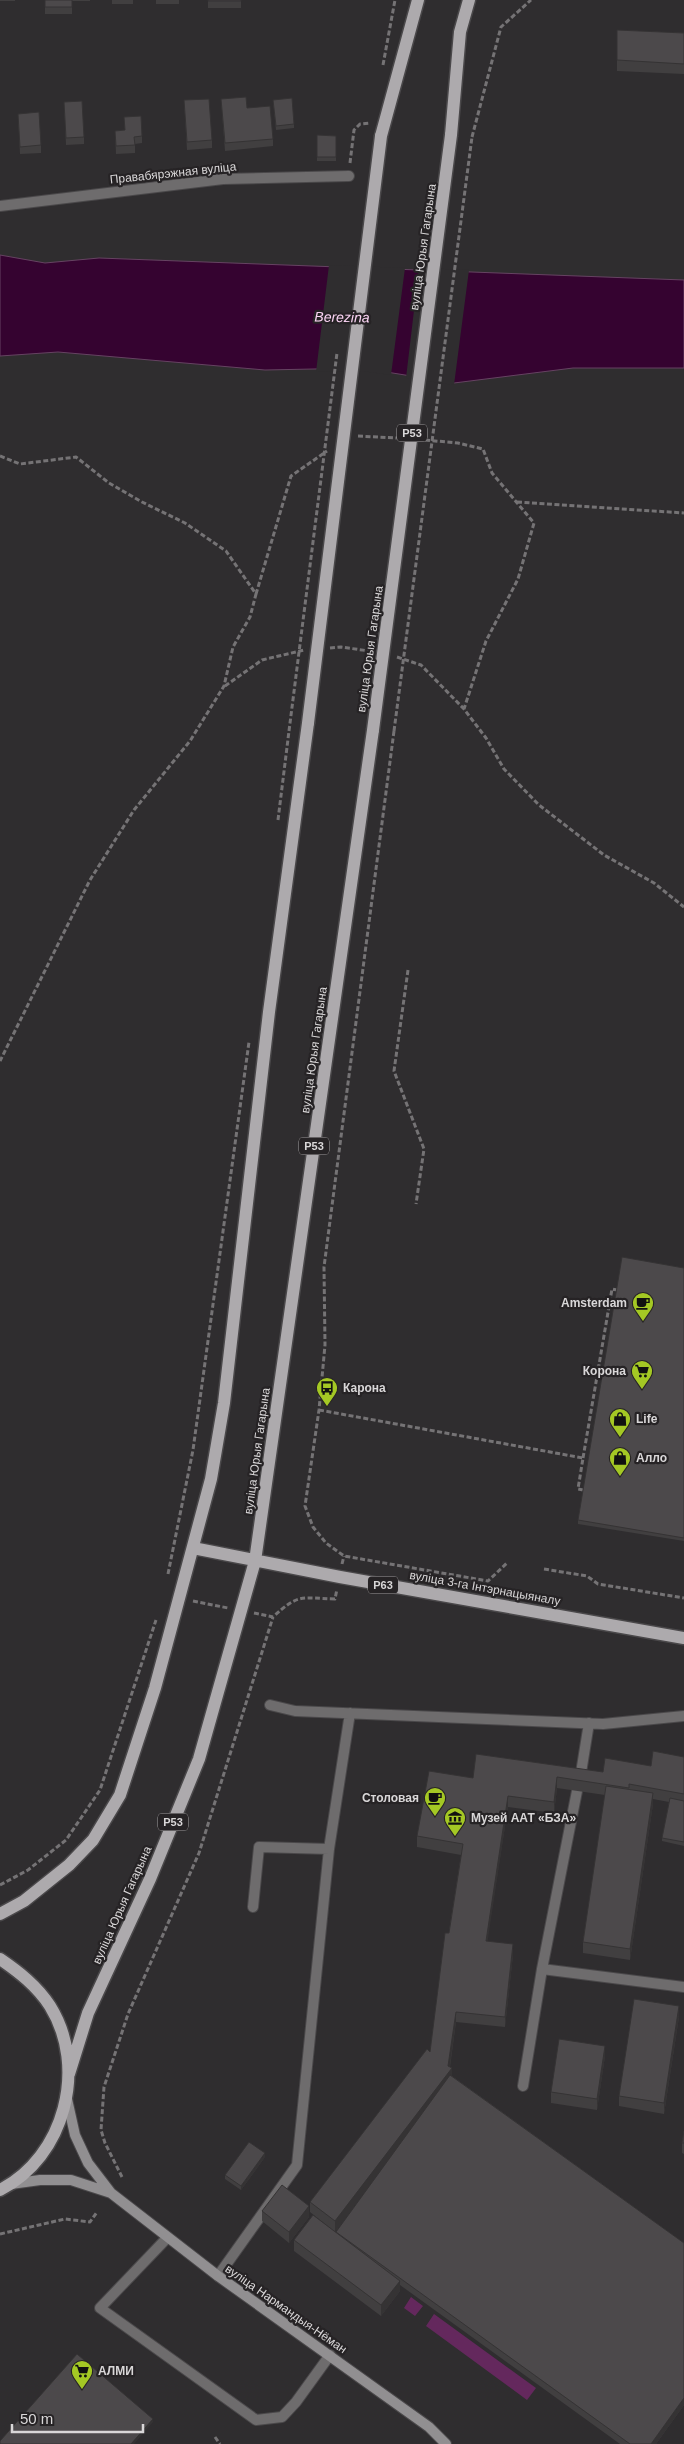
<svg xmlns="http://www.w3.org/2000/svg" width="684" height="2444" font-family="Arial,sans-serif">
  <rect width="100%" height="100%" fill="#2f2d2f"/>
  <path fill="#64285d" d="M411,2297L423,2306L415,2316L404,2308Z
    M434,2314L536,2388L527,2400L426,2326Z"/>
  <path fill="#350330" stroke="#664362" d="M0,255L45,263L99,258L684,280V368H573L454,383L362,368L265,370L58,352L0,356Z"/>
  <path fill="#2f2d2f" d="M329,265L405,268L391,375L362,371L316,372Z
    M419,268L469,270L454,385L406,378Z"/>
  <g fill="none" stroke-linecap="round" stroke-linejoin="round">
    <g stroke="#4a484a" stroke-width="12">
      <path id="lane" d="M270,1705L295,1711L603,1724L684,1716
        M580,1779L589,1723
        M253,1907L259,1847L329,1849L350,1713
        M542,1969L684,1987
        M523,2086L542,1969L577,1791
        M167,2238L100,2308L256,2420L282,2417L296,2402L330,2355
        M218,2276L297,2165L329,1849"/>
    </g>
    <g stroke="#4a484a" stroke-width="12">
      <path id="street" d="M0,206L223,179L349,176"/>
    </g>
    <g stroke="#4a484a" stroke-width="12">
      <path id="secondary" d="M67,2099L75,2135L88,2163L111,2193L218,2276L429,2427L446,2444
        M11,2184L40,2180H71L111,2193"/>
    </g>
    <g stroke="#4a484a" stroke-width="15">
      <path id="primary" d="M451,135L460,32L469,0
        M381,136L418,0
        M193,1548L340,1577L684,1638
        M0,1914L24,1901L69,1865L93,1840L120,1795L155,1688L211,1479L224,1403L269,1012L308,723
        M0,1959C19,1972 37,1986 50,2006C88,2067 65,2157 0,2190
        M69,2074L88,2013L150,1879L199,1759L255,1561L373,730"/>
    </g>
    <path stroke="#757375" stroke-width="3" stroke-dasharray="5 2.5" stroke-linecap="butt" d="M383,65L395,0
      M472,137L501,27L531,0
      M350,163L354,130L360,124L370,123
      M358,436L397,438
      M425,440L458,443L483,449L492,473L534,523L518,579L486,641L464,709L486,738L504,769L539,805L604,855L654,883L684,907
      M0,456L20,464L76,457L109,483L142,502L185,523L226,551L256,594L250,617L233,647L224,686L190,741L134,810L90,880L0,1061
      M517,502L684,513
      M256,594L291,476L327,451
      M330,648L341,647L369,651
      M397,657L421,665L464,709
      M225,686L262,660L304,650
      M394,731L324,1267L325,1345L319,1410L305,1506L313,1527L326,1543L344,1556L488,1581L508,1562
      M278,820L289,731
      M408,970L394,1071L424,1149L416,1204
      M319,1410L583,1458L578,1489L583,1490
      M583,1458L612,1289L617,1290
      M342,1564L344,1556
      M544,1569L587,1576L598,1584L684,1598
      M168,1574L193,1450L249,1042
      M193,1601L228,1608
      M254,1613L273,1617C299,1593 301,1598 335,1599L337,1589
      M0,1885L28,1870L66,1840L100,1790L156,1620
      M122,2177L105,2143L101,2130L104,2087L128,2014L199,1853L273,1617
      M0,2234L65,2219L90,2222L97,2212
      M215,2437L220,2444"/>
    <use href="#lane" stroke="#6e6c6d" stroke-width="10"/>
    <use href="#street" stroke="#6e6c6d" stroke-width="10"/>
    <use href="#secondary" stroke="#918f91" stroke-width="10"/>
    <use href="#primary" stroke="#adaaad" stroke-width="12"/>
    <g stroke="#4a484a" stroke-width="15" stroke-linecap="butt">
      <path id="primary-bridge" d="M308,723L381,136
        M373,730L451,135"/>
    </g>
    <path stroke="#757375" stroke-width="3" stroke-dasharray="5 2.5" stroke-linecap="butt" d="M289,731L337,353
      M394,731L472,137"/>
    <use href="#primary-bridge" stroke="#adaaad" stroke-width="12"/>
  </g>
  <path fill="#413f40" d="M0,0H15V1H0Z
    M45,0H90V1H72V14H45Z
    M112,0H133V4H112Z
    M156,0H179V4H156Z
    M208,0H241V8H208Z
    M617,30L684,33V74L617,71Z
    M221,99L247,108L273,139V146L225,151Z
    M184,100L212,140V148L187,150Z
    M273,100L294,124V128L276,130Z
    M64,102L84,137V144L66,145Z
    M18,114L41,145V153L20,154Z
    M124,117L142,136V143L135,144V153L116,154L115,131L125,130Z
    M317,135L336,136V161H317Z
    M684,1268V1541L578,1524V1520Z
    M684,1757V1846L662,1841V1838L669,1802L653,1799V1804L630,1960L583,1953V1942L605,1795L557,1788L554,1813L508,1807L487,1941L513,1955L505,2027L456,2022L450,2067L452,2076L684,2243V2405L656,2444H620L400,2285V2291L381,2316L294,2251V2240L336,2233V2232L356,2204L335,2232L310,2212V2202L430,2052L461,1855L417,1847V1836L473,1778L603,1772L651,1766Z
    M679,2017L664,2114L619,2106V2096Z
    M605,2056L597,2110L551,2103V2092Z
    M684,2131V2154L682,2153V2143Z
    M265,2157L241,2190L225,2179V2175Z
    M262,2211L309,2217L289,2243L262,2221Z"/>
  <path fill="#353334" d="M557,1777V1788L554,1813V1802Z
    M653,1793V1804L630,1960V1949Z
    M508,1796V1807L486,1952V1941Z
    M513,1944V1955L505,2027V2017Z
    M679,2006V2017L664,2114V2103Z
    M456,2012V2022L449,2072L452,2068V2079L335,2232V2221L448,2066Z
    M605,2046V2056L597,2110V2099Z
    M265,2153V2157L241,2190V2186Z
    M309,2206V2217L289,2243V2232Z
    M400,2281V2291L381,2316V2305Z
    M684,2398V2405L656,2444H651Z
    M153,2419V2422L134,2444H131Z"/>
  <path fill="#4c494b" stroke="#353334" d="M45,0H72V7H45Z
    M208,0H241V1H208Z
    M617,30L684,33V64L617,60Z
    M246,97L247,108L270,106L273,139L225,143L221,99Z
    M292,98L294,124L276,126L273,100Z
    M209,99L212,140L187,142L184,100Z
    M82,101L84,137L66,138L64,102Z
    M39,112L41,145L20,147L18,114Z
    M141,116L142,136L134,137L135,145L116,146L115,131L125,130L124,117Z
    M317,135L336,136V157H317Z
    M622,1257L684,1268V1538L578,1520Z
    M653,1751L684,1757V1794L629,1784V1788L557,1777L554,1802L508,1796L486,1941L513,1944L505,2017L456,2012L448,2066L452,2068L335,2221L310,2202L427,2049L430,2052L445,1933H449L463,1844L417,1836L429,1771L473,1778L476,1754L603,1772L605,1758L651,1766Z
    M606,1786L653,1793L630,1949L583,1942Z
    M670,1798L684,1801V1842L662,1838Z
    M634,1999L679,2006L664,2103L619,2096Z
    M559,2039L605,2046L597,2099L551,2092Z
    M450,2075L684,2243V2398L651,2444H630L336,2232Z
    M684,2131V2143H682Z
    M249,2142L265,2153L241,2186L225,2175Z
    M282,2185L309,2206L289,2232L262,2211Z
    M313,2215L400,2281L381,2305L294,2240Z
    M77,2354L153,2419L131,2444H0V2441Z"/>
  <defs>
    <g id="cafe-pin" transform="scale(1.125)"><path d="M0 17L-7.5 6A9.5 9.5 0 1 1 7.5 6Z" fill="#a4c824" stroke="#262325"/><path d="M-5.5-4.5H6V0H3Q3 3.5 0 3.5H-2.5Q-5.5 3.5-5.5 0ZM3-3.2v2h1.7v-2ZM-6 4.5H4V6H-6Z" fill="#111"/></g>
    <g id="supermarket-pin" transform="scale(1.125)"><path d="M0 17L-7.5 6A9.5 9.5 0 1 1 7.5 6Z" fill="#a4c824" stroke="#262325"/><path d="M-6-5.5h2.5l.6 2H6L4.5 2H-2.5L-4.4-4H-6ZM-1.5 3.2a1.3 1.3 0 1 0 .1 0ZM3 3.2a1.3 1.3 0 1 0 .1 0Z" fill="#111"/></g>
    <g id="bus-pin" transform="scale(1.125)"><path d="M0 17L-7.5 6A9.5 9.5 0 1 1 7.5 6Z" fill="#a4c824" stroke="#262325"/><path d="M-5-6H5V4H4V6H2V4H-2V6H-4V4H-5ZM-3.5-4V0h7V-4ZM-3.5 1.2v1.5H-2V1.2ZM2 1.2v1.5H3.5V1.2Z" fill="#111"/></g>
    <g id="shop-pin" transform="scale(1.125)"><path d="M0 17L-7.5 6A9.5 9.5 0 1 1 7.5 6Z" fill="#a4c824" stroke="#262325"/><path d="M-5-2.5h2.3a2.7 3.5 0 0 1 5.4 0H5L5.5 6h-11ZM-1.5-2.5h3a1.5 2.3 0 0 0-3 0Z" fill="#111"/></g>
    <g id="museum-pin" transform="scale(1.125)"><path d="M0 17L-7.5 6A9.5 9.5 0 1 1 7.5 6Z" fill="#a4c824" stroke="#262325"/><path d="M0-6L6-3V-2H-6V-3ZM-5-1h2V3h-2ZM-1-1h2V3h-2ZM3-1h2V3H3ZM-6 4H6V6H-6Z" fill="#111"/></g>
  </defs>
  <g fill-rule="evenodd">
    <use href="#cafe-pin" x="643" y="1303"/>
    <use href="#supermarket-pin" x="642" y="1371"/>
    <use href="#bus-pin" x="327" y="1388"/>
    <use href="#shop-pin" x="620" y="1419"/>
    <use href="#shop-pin" x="620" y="1458"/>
    <use href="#cafe-pin" x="435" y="1798"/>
    <use href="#museum-pin" x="455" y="1818"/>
    <use href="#supermarket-pin" x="82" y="2371"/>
  </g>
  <g text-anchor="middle" stroke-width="4.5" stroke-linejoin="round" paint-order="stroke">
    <g fill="#262325" stroke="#a3a1a2" stroke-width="1">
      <rect x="397" y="424.5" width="30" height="17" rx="4"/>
      <rect x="299" y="1137.5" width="30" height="17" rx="4"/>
      <rect x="368" y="1576.5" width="30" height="17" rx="4"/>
      <rect x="158" y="1813.5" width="30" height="17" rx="4"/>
    </g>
    <g font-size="11" font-weight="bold" fill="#d9d7d8">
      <text x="412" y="437">Р53</text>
      <text x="314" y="1150">Р53</text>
      <text x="383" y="1589">Р63</text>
      <text x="173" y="1826">Р53</text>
    </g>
    <g font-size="12" fill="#d9d7d8" stroke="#262325">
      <text transform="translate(173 173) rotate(-6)" y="4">Правабярэжная вуліца</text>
      <text transform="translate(423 247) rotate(-82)" y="4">вуліца Юрыя Гагарына</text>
      <text transform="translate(370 649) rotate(-82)" y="4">вуліца Юрыя Гагарына</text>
      <text transform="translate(314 1050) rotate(-82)" y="4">вуліца Юрыя Гагарына</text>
      <text transform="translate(257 1451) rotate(-82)" y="4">вуліца Юрыя Гагарына</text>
      <text transform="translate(485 1588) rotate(10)" y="4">вуліца 3-га Інтэрнацыяналу</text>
      <text transform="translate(122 1905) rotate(-66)" y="4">вуліца Юрыя Гагарына</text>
      <text transform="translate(286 2309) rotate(35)" y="4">вуліца Нармандыя-Нёман</text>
    </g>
    <g font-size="12" font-weight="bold" fill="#d9d7d8" stroke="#262325" text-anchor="start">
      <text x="627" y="1307" text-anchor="end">Amsterdam</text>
      <text x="626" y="1375" text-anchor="end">Корона</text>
      <text x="343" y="1392">Карона</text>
      <text x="636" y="1423">Life</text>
      <text x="636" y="1462">Алло</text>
      <text x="419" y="1802" text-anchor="end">Столовая</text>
      <text x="471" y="1822">Музей ААТ «БЗА»</text>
      <text x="98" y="2375">АЛМИ</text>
    </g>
    <g font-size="14" font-style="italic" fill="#fbd4f4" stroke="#262325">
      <text transform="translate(342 317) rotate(1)" y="5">Berezina</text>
    </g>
  </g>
  <path d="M12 2424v8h131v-8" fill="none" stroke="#d9d7d8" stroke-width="2.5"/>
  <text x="20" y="2424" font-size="15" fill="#d9d7d8" stroke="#262325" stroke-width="4" paint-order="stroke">50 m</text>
</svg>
